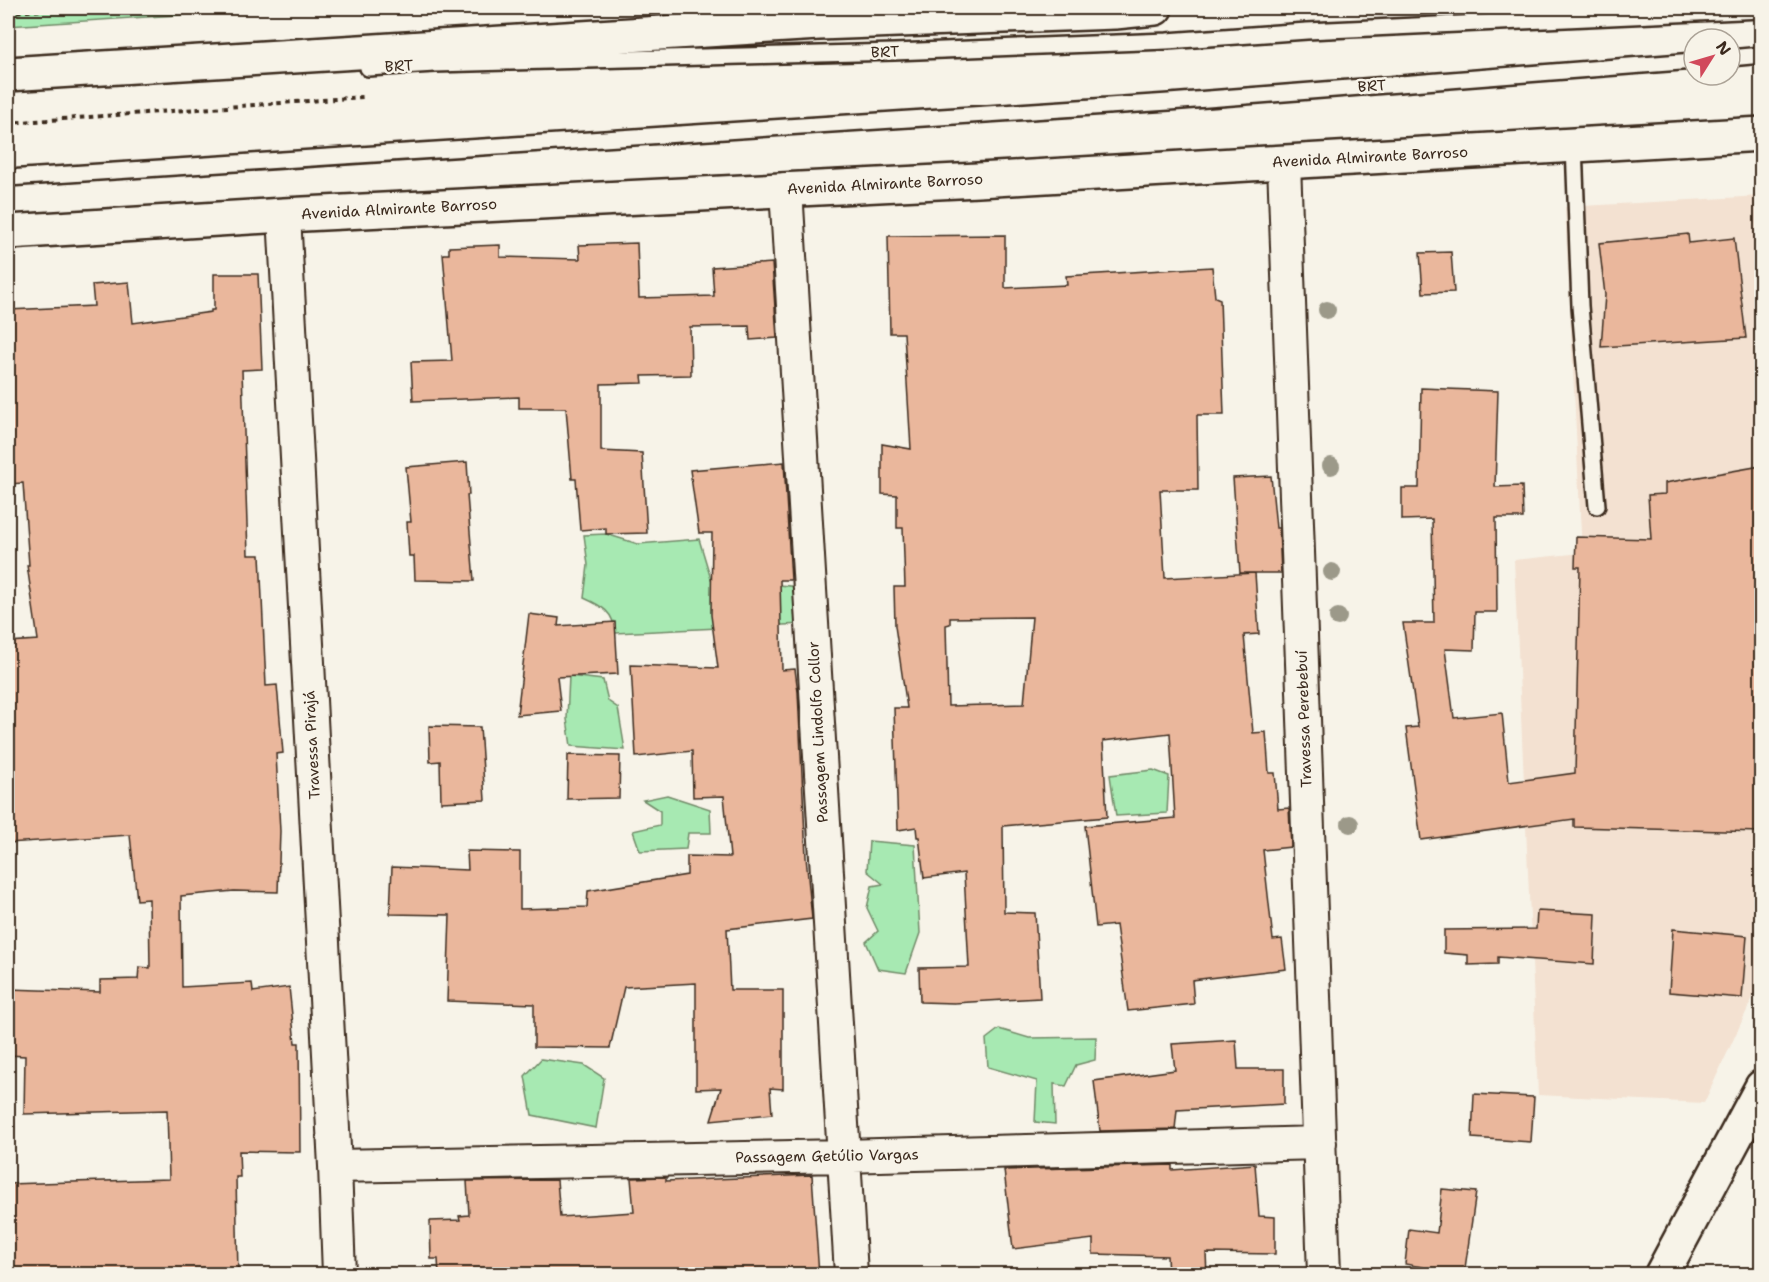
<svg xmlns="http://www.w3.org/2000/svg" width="1769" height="1282" font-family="'Shantell Sans',sans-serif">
  <rect width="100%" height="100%" fill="#f7f3e8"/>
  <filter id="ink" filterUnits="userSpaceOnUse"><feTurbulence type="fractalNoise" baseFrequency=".0167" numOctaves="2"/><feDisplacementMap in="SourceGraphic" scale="12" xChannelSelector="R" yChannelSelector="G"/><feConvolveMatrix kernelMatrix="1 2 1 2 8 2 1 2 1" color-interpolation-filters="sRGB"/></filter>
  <g filter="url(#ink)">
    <path fill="#f3e1d1" d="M1761,196V980L1704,1103L1538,1095L1514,560L1582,553L1565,207Z"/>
    <path fill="#a7e9b2" stroke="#718a68" stroke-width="1.5" d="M8,8H285L8,26Z
      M606,534L638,544L699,539L711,579L801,587L804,624L615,633C614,612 602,606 584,598L588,565L584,535Z
      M569,676L603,680L608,701L618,708L625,750L571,746L567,719Z
      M1153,770L1169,776L1167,813L1116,816L1110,775Z
      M667,795L710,809L711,833H688L686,849L640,851L633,831L660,825V811L643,800Z
      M869,841L915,845L920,933L906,973L878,969L866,942L878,931L867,908L872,886L883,884L867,871Z
      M999,1029L1029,1038L1096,1037L1095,1060L1076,1065L1066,1086L1054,1084L1055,1124L1035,1122L1037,1081L988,1067L986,1039Z
      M541,1059L584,1065L604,1078L596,1128L532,1115L525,1076Z"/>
    <path fill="#eab79c" stroke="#3b2a1e" stroke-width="1.5" fill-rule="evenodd" d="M1688,234L1689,243L1734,238L1746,338L1601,347L1605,295L1599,243Z
      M1005,235V288L1067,285L1066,276L1212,267L1215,297L1220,299L1224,415H1197L1198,490H1160L1165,578L1255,573L1259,634L1244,635L1253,733L1266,732L1269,773H1275L1278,809L1289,808L1291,847L1263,850L1273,940L1282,939L1286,969L1192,980L1194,1004L1128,1011L1116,925L1096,927L1085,826L1175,818L1170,733L1103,741L1107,817L1003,826L1004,912L1035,913L1040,998L954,1003L920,1002L919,968L969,967L964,873L924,878L919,837H917L916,827L898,830L894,708H907L895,626L894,587H905L903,528H897V495L882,494V444L911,449L904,333H890L888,236ZM1032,617L1024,704L948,706L946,625L950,624V618Z
      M637,243L639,298L714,296L712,267L772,263L777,338L750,340L749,326L690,327L691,375L642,376L643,383L601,384V451L642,453L647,533L606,534V528L580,530L576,479H572L566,408H519V397L413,401L411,362L452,361L443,254H449V247L500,245V257L580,259L579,245Z
      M1451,252L1454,292L1423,293L1420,253Z
      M214,274H258L262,369L242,370L248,555H260L266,686L277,685L283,753L276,754L280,831L278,892L234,891L181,896L182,987L252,983L253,992L289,987L295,1043H299L300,1152L239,1151L240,1177H236L238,1275H8V1184L169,1179L167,1110L24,1114L25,1056L8,1055V989L100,992V980L138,979L139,967L150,968L149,899L137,900L130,835L8,843V642L38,640L27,565H29L23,483L8,484V310L94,306L92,285L129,282L133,323L211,312V310H214Z
      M1421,388L1498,391L1495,487L1522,486L1523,518H1496L1497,612H1475L1474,650L1445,649L1454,718L1502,713L1509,782L1575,773L1580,567H1575L1576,537L1651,539L1648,495L1665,494V483L1761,466V832L1574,827V819L1421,840L1406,728L1418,727L1403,623H1434L1432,519L1402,520V488H1419Z
      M467,462L469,495H467L474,581L415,580L414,556H409L407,522H411L406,467Z
      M784,462L791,580H780L782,670L795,669L798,692L806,857L812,919L727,929L730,990H783V1089L770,1088L772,1114L711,1120L721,1088L696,1089V983L624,987L610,1048L534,1047V1004L447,1001L450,915L390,914L392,867L468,870L467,851L520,852V909L587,907L588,891L687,875V856L730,857L724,796L693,797L692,751L636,757L631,665L718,668L711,615L712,533H699L690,470Z
      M1271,476L1276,528H1279L1281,573H1240L1233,478Z
      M529,614L559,618L558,626L615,622L618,674L557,677L561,711L517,715Z
      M429,726L480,727L485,800L441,802L440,761L430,762Z
      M568,755L620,756L619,798L567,799Z
      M1537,911L1596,914L1594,964L1498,957V964L1468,965V955L1444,953V930L1536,929Z
      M1673,929L1747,936L1742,998L1669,992Z
      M1236,1040L1238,1069H1284V1104L1177,1110L1175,1129L1100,1131L1094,1081L1175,1070L1172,1044Z
      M1474,1094L1534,1097L1531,1142L1472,1138Z
      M1255,1164L1259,1216L1275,1217V1254L1206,1253L1207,1275H1168L1167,1256L1093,1254V1239L1013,1249L1004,1170L1172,1165V1170Z
      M812,1175L819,1275H439L438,1259H431L430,1221L460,1220L459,1216L469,1215L467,1181L557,1180L560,1217L634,1212L631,1178L666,1177V1181Z
      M1442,1189L1476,1192L1464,1275H1422L1423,1267L1405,1264L1409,1229L1437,1233Z"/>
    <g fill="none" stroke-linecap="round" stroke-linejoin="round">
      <g stroke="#3b2a1e" stroke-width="20">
        <path id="service" d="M1730,58L1762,55
          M368,68L435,64L894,52L1167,41L1307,31L1762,10
          M1574,145L1580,306L1597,506
          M8,178L1169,102L1694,61"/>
      </g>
      <g stroke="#3b2a1e" stroke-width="36">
        <path id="minor" d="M1284,163L1324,1274
          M786,189L851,1274
          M284,215L335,1166L339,1274
          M335,1166L843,1156L1320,1143"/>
      </g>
      <g stroke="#3b2a1e" stroke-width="38">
        <path id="secondary" d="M1662,1274L1762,1087"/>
      </g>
      <g stroke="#3b2a1e" stroke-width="38">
        <path id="trunk" d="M8,74L819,23L1115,12L1155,8
          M8,232L284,215L978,180L1762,134"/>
      </g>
      <path stroke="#3b2a1e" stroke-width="4" stroke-dasharray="4.5 4.5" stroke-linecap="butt" d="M8,12L82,8
        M8,123L363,97"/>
      <use href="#service" stroke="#f7f3e8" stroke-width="15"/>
      <use href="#minor" stroke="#f7f3e8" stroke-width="32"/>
      <use href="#secondary" stroke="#f7f3e8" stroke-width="33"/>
      <use href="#trunk" stroke="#f7f3e8" stroke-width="33"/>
    </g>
    <g fill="#9c9989">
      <circle cx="1327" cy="310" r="9"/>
      <circle cx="1331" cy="466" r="9"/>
      <circle cx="1332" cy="572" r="9"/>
      <circle cx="1338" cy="617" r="9"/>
      <circle cx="1350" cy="824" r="9"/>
    </g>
  </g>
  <g text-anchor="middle" stroke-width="5" stroke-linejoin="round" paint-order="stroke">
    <g font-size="15" fill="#3b2a1e" stroke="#f7f3e8">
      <text transform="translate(885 52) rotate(-2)" y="5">BRT</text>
      <text transform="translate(399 66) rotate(-3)" y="5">BRT</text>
      <text transform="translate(1372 86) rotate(-4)" y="5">BRT</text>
      <text transform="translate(1370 157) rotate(-3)" y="5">Avenida Almirante Barroso</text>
      <text transform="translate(885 184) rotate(-3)" y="5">Avenida Almirante Barroso</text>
      <text transform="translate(399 209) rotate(-3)" y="5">Avenida Almirante Barroso</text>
      <text transform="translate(1304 719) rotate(-92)" y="5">Travessa Perebebuí</text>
      <text transform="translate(818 732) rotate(-93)" y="5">Passagem Lindolfo Collor</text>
      <text transform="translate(312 745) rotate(-93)" y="5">Travessa Pirajá</text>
      <text transform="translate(827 1156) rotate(-1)" y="5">Passagem Getúlio Vargas</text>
    </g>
  </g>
  <rect width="1769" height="1282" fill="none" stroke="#f7f3e8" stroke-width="30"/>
  <rect x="15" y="15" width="1739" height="1252" fill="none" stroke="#3b2a1e" stroke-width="2" filter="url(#ink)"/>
  <g transform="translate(1712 57) rotate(53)"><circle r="28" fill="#f7f3e8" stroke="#aca397" stroke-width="1.5"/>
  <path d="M0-4.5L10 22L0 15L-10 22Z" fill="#d1495b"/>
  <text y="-9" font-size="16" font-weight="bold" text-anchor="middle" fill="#3b2a1e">N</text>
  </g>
</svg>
